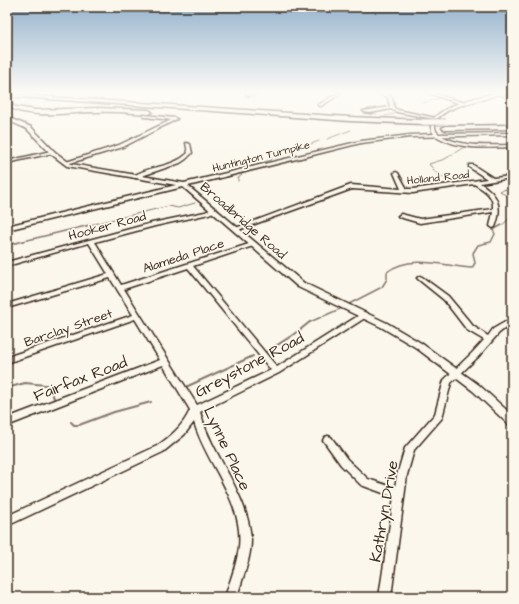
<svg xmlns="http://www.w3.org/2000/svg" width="519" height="604" font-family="'Architects Daughter',sans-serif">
  <rect width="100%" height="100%" fill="#fbf7ec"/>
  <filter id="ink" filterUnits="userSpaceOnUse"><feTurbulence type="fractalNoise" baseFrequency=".025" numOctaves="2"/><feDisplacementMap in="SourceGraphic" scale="8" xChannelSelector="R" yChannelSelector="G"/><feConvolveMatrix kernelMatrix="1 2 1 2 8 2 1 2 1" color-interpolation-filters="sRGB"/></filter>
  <g filter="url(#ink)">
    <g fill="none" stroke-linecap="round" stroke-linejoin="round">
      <path stroke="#85796d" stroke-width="1" d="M444,96L450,93
        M423,103L440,98
        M385,116L398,113
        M327,139L351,130
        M239,169L271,160L272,158L268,154L277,150L297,149L319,141
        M238,181V178L242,175L241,173
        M452,181L438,175L429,164L445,159L464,147
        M507,184L510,188L500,191L512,200
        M509,209L512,208
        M85,226L169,206L178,208L195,203
        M501,226L509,219L510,213"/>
      <path stroke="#85796d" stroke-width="1.5" d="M7,245L90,225
        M347,305L382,287L387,279V272C410,254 445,266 472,268L475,263L473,253L478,245L491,242L495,234L493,230L502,225
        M310,322L342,308"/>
      <path stroke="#85796d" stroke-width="2" d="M267,351C283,342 297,333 311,321
        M188,386L253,356
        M7,388L25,383L46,385L49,386L54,398
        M71,422L74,425H79L114,412L151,402"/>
      <g stroke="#3b2a1e" stroke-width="3">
        <path id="minor" d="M253,93H260L248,96L246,95Z
          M338,93H342L321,106L318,105Z
          M376,93H383L391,96L393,101L394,108L398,110L436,118L434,119L397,112L391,109L370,113L364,112L363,111L390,107L388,97Z
          M428,93H434L467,104L464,105Z
          M494,93H500L512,96V98Z
          M144,115L175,118L177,119L123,147L67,164L63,163L119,145L171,120L145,117H144Z
          M436,134H438C461,148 486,145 512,145V147C486,148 459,150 436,136Z
          M186,143L190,144L192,153L186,159L180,163L136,178L132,177C149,165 171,169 188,153Z
          M51,151H53V153L7,163V161Z
          M469,165H473L493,178L512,176V178L480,183C498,194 503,207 495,227L493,228L490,226L493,212L420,223L399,217L398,216L401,214L420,219L493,209C494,195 484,190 474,184L413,193L352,189L238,230L236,231L233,229L351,185L401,189L394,173L396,172L398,173L407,189H413L487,179L469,167Z
          M214,208L217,210L209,214L155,226L95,242L121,285L252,243H256L257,244L256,245L193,266L277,367L361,314H367L368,316L279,373L200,412C203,423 207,433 212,443C227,474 249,504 251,540C251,559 242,579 237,597H225C230,581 237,564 239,547C244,501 206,464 194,422L184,435L163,452L7,526V516L157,446C171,436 183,426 190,410L163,365L7,426V418L160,360L135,319L7,363V357L133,315L110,278L7,308V304L108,274L89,243L7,266V262L152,223L205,212ZM188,268L271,370L197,405L124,289Z
          M420,276L422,277L448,296L473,326L488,336L493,329L512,318V323L499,333L478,357L451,383L442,418L414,450L407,475L391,597H379L394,497L361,485L341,465L323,440L325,437L328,436L331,437L347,459L368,479L395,488L397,475L405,448L435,414L444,380L472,353L484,340L467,330L444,300L418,279L417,278Z"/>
      </g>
      <g stroke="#3b2a1e" stroke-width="3">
        <path id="major" d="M494,93H500C480,104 448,102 434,123L436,131L439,134L512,133V135L410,137L361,143L188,186L304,283L387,323L421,343L479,385L512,415V425L508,424L473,391L415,347L381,327L298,287L183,187L7,230V226L176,185L67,166L51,154L27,129L7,120V117L31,127L55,152L71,164L184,183L361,141L410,135L434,134L432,131L430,123C443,104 473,99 494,93Z"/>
      </g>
      <g stroke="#3b2a1e" stroke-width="3">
        <path id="highway" d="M7,94L350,117L423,120L426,122L423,124L350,121L7,96Z
          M7,102L16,107L36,110L97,108L149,110L152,112L149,114C131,113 114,111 96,112C70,112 30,120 7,106Z
          M512,125V129L445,130L442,128L445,126Z"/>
      </g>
      <use href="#minor" fill="#fbf7ec" fill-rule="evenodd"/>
      <use href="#major" fill="#fbf7ec" fill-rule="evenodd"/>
      <use href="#highway" fill="#fbf7ec" fill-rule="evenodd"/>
      <g stroke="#3b2a1e" stroke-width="7" stroke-linecap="butt">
        <path id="highway-bridge" d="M423,122H446"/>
      </g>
      <use href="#highway-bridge" stroke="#fbf7ec" stroke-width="5.5"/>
    </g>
  </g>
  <linearGradient id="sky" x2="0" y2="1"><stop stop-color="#94b2cc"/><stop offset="0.52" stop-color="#fdfbf6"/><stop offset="1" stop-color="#fdfbf6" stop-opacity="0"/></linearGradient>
  <rect width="519" height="178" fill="url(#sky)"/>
  <g text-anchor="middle" stroke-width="3.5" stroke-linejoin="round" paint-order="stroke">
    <g font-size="11" fill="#3b2a1e" stroke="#fbf7ec">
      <text transform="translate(261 156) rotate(-14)" y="4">Huntington Turnpike</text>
      <text transform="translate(438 177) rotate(-6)" y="4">Holland Road</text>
    </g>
    <g font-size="13" fill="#3b2a1e" stroke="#fbf7ec">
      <text transform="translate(244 220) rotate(41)" y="5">Broadbridge Road</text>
      <text transform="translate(107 225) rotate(-15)" y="5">Hooker Road</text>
      <text transform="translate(183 255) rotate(-18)" y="5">Alameda Place</text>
      <text transform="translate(68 327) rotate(-19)" y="5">Barclay Street</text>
    </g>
    <g font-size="16" fill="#3b2a1e" stroke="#fbf7ec">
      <text transform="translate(249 364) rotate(-28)" y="6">Greystone Road</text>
      <text transform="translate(80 378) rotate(-21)" y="6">Fairfax Road</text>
      <text transform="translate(228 448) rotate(65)" y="6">Lynne Place</text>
      <text transform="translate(383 511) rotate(-80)" y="6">Kathryn Drive</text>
    </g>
  </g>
  <rect width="519" height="604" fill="none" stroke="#fbf7ec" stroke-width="24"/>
  <rect x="12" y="12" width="495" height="580" fill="none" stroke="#3b2a1e" stroke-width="1.5" filter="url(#ink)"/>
</svg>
